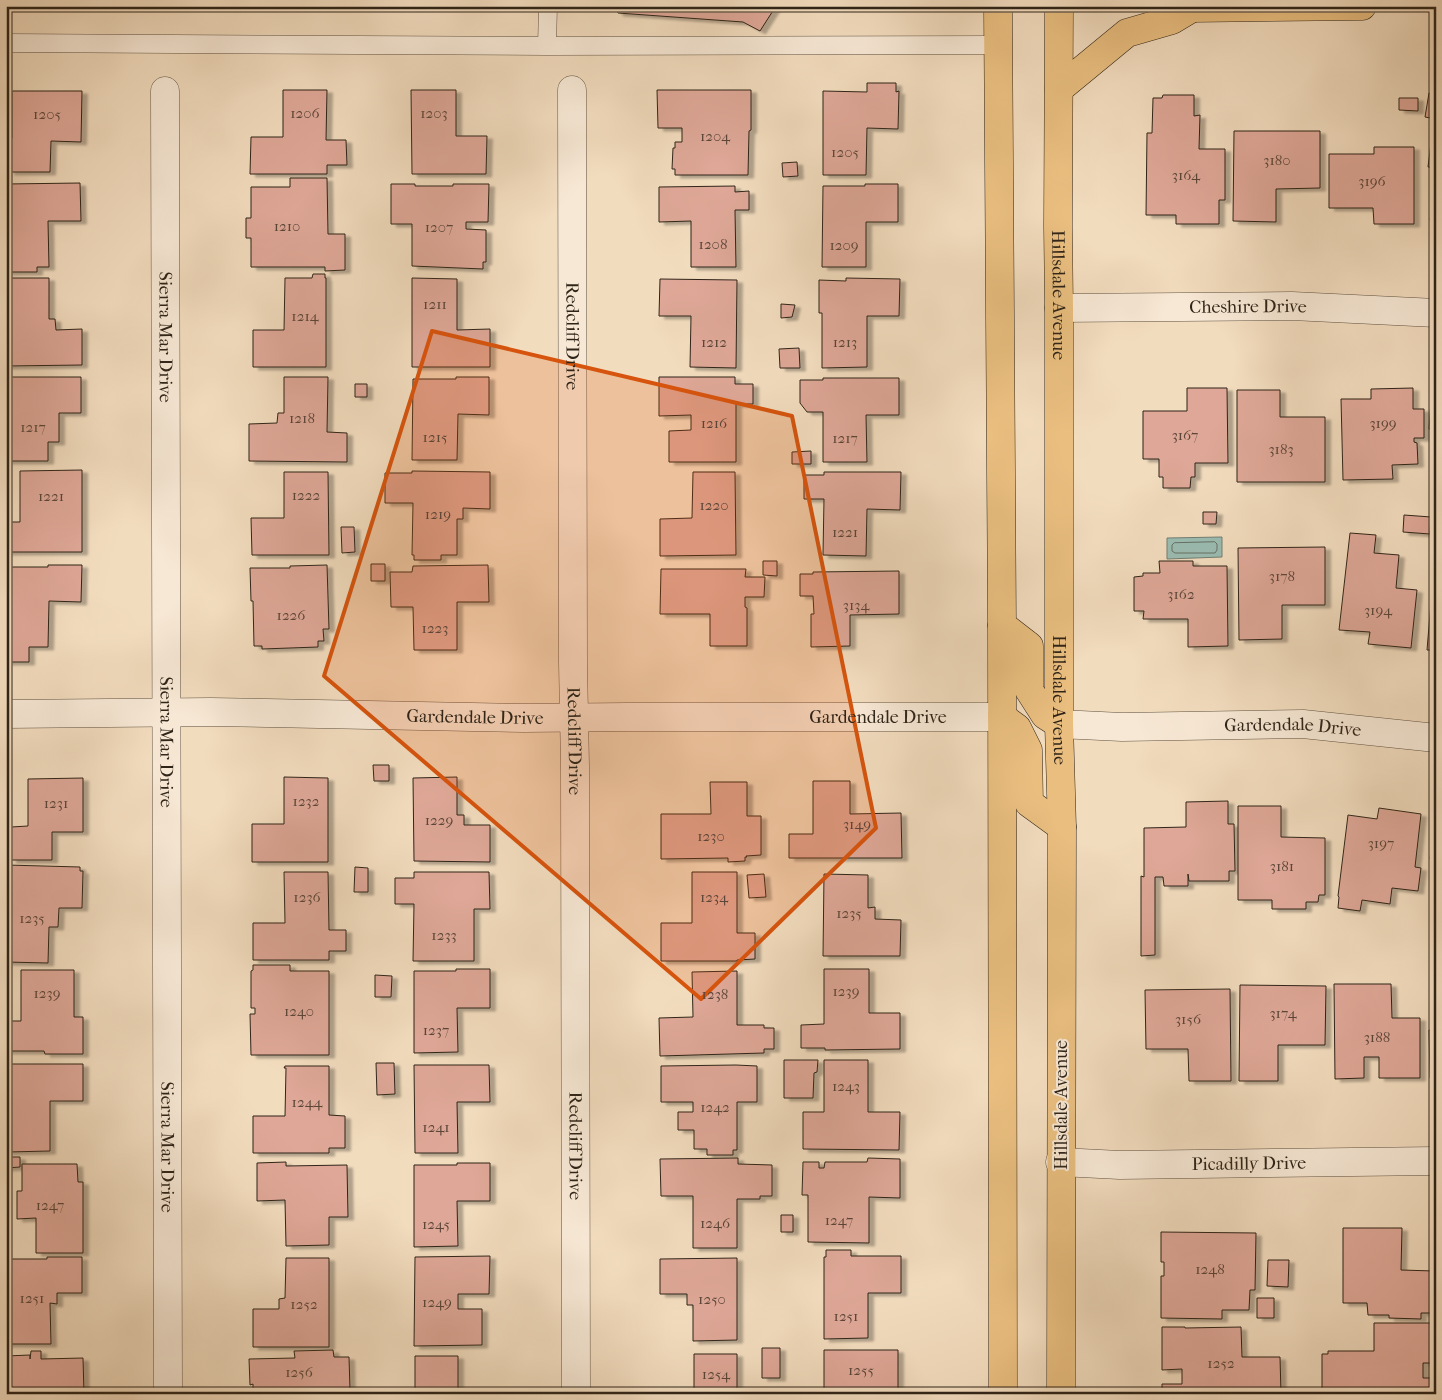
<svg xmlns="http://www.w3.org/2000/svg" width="1442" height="1400" font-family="'IM FELL French Canon',serif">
  <defs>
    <filter id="shadow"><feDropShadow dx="5.5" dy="3" stdDeviation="1" flood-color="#0004"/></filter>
  </defs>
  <rect width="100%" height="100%" fill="#f2dcbe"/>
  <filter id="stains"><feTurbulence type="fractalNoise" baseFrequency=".004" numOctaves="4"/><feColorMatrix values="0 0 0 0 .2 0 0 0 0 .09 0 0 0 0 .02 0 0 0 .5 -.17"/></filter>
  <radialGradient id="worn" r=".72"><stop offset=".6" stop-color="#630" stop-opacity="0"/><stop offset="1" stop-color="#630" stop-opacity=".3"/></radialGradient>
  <path fill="#9bbcb2" stroke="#707f74" d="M1222,537V557L1167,559V538Z"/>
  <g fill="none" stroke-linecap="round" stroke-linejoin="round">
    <path stroke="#657065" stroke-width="1" d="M1215,542L1217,544V550L1215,553H1175L1172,551V545L1174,543Z"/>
  </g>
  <path fill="#dea797" stroke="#2f2418" filter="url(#shadow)" d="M614,6H776L760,31L743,22L618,13Z
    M867,83H896V92L899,91L898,129L867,128L866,175H823V91L867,92Z
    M283,90H327L326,140H346L347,165H327V174H250L251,137H283Z
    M411,90H456V136H487L486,174H412Z
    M657,90H751V130L749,131L748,175H675V169H672L673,148H675V142H682V128H658Z
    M12,91H82L81,142L51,141L50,172H9V138H12Z
    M1429,93L1436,94V119L1425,117Z
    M1163,95H1194V116L1200,115L1199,149H1225V200H1219V224H1176V215H1146L1147,133H1152L1153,98H1162Z
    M1399,98H1418V111L1399,110Z
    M1234,131H1320V188L1276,189V222L1233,221Z
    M1432,134L1436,135V168L1428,167Z
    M1374,147H1414V224H1374L1373,208H1329V154H1374Z
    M797,162L798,176L783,177L782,163Z
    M290,178H327L328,234H345V270L325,271V267H251V238H246V218H251V187H290Z
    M80,183L81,221H48L49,267H37V272H6V184Z
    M391,184H415V186H453V184H489L488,222H466V229L486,230V262H483V269L412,266V224H391Z
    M865,184H898V222H866V267H822L823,186H865Z
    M1436,184V221L1430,220Z
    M735,186V192L749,191V210H735L736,267H691V221L659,222V187Z
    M313,274H325V278H326V367H253V330H284L285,278H312Z
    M6,278H49V319H55L56,330L82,329V365L6,366Z
    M412,278L457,279V330L490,329V367H412Z
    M846,278L900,279L899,316H867V367L822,368V313H819V280L846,281Z
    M660,279L737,280L736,368L690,367L691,316H659Z
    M781,304L795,305L792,317L781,318Z
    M799,348L800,368H780L779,349Z
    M6,377H81V413H59V442H48V461H6Z
    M284,377H328L327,432L347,433V462L249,461V424L277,423L278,413H284Z
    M456,377H489V415L458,414L457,460H412L413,379H456Z
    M659,377H735V384H753V404H736V462H669V431L691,430V415L659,416Z
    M823,378H899V415H866L867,462H823V412H807L800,403V380H823Z
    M355,384H367V397H355Z
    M1432,387L1436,388V430L1429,429Z
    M1187,388H1227L1228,463H1195V477H1191L1190,488H1163V477H1159V459H1143V411H1187Z
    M1413,388V409H1424V438H1414V442L1417,443L1418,464L1392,465L1393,479L1343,480L1341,399H1371V389Z
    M1237,390H1280V417H1325V482H1237Z
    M811,451V464H792V452Z
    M82,470V552H6V522H20V471Z
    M412,471L490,472V509L463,508V519H457V555H441V560H414V555H412L413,503H385V473H412Z
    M284,472H328L329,555H252L251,518H284Z
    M693,472H735L736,555L660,556V519L692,518Z
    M824,472H901L900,510L867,509L866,556L823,555L824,499H804V475H824Z
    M1203,512H1217L1216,524H1203Z
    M1404,515L1431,517L1430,534L1403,532Z
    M341,527H354L355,552L342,553Z
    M1350,533L1376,535L1374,553L1399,555L1396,588L1417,590L1411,648L1368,644L1370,632L1339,630Z
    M1325,547V605H1282V639L1239,640L1238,548Z
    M763,561H777V576L763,575Z
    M1159,561H1193V566H1227L1228,646L1188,647V619H1143L1144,611H1134V577L1143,576V573H1160Z
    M371,564H385V581H371Z
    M48,565H82L81,602L49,601L48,647H29V662H6V567H48Z
    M327,565L329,629H323L324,641H318V647L262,649V646H254L253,601H251L250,568H290V566Z
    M488,565L489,602H457V650H414L413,607H391L390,572H412L413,566Z
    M661,569H746L745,577H765L764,597H745V607L747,608V646H710V614H660Z
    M899,571V614L850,615V646L811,647V614H814L813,596H800V574H813V572Z
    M1432,590H1436V650H1427Z
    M373,765H389V781H374Z
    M284,777L328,778V862H252V824H284Z
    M457,777V815H464V825H490V862L414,861L413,778Z
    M83,778V832H52V860H11V827L28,826V779Z
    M813,781H850V814L901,813L902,858H789V834H813Z
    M710,782H747V816H761V855L746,856L747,857H745V861L728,862V858L661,859V814H711Z
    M1228,801V824H1234L1235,871H1229V881H1189L1188,874V886H1164L1163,877H1155V955L1141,956V876L1144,877V828L1186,827V802Z
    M1238,806H1281V837L1325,838V895H1319L1318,902H1306V909H1272V900H1238Z
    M1379,808L1421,814L1415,867L1421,868L1418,891L1392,888L1390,904L1362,900L1360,911L1338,908L1339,897L1338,896L1348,815L1377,819Z
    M1435,816L1436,817V859H1430Z
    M6,865L80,867V871H83L82,908H59L58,927H49L48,963L6,962Z
    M355,867L368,868V892H354Z
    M284,872H328L329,930H346V951H329V960H253V923H285Z
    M414,872H489L490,909H474V961H413L414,904H395V878H414Z
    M692,872H737V933H755V959L737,960V961H661V923H692Z
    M764,874L766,897L749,898L747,875Z
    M824,874L868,875V908L875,907V919L901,920L900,956H823Z
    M253,965H290V971H329V1055H251L250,1014H255V1008H251V971L253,970Z
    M456,969H490V1008H457L458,1052L414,1053V971H456Z
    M824,969H869V1013H900V1049L825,1050V1048H801V1025L824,1024Z
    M21,970H74V1017H83V1054H45L44,1051H6V1021H21Z
    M737,971V1025H764V1028H774V1049H764V1053L660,1056L659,1018L693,1017L692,972Z
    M375,975L392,976L391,997H375Z
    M1334,984H1391L1392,1018H1420V1078H1379V1057H1364V1078L1335,1079Z
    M1240,985L1326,986L1325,1045H1278V1081H1239Z
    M1230,989L1231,1081H1189L1188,1049H1146L1145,990Z
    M1429,1030H1436V1078H1430Z
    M784,1060H818L817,1072L814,1073L813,1098H784Z
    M824,1060H868V1112H900L899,1150L803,1149V1112H824Z
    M376,1063H394L395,1094L377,1095Z
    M6,1064H83V1101H50V1151L7,1152Z
    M414,1065H489L490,1102H457L458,1153H415Z
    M736,1065L757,1066V1102H737V1150H733V1155H707V1149H694V1130H678V1112H693V1102H661V1066Z
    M285,1066H329V1115L345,1116V1148H329V1153H253V1116H285L286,1068H284Z
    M6,1157H20V1167L6,1168Z
    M738,1158V1164L772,1165V1196H760V1199H737V1248H693V1196H661L660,1159Z
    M868,1158L900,1159V1198L869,1197V1243L808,1242V1195H802L803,1162H819V1168H824L825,1162H867Z
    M286,1162V1166L347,1165L348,1217H329V1245L286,1246L285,1200L257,1201V1163Z
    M457,1163H490V1201H457L458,1246L414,1247V1165H457Z
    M22,1164H77L78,1182H83V1253H36V1218L17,1219V1191H22Z
    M781,1215H793V1232H781Z
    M1343,1228H1402L1401,1270L1434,1271V1276H1436V1313H1421V1319L1389,1318V1315H1368L1367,1303H1343Z
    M1161,1232L1256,1233L1255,1290H1250L1249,1310H1222V1319L1161,1318V1276H1164V1262H1161Z
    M826,1250H851V1256H901V1293H868V1338L824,1339V1257H826Z
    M490,1256L489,1294H458V1309H482V1345L414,1346L415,1257Z
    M47,1257H82V1293H57V1304L50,1303L51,1344H6V1259H47Z
    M286,1258H329V1347H253V1309H279V1299L285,1298Z
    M737,1258V1340L693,1341V1305H687V1294H660V1259Z
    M1268,1260H1289L1288,1287L1267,1286Z
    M1257,1298H1274V1318H1257Z
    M1374,1323H1434L1435,1363H1423V1378H1435V1394H1328V1389H1322V1354H1328V1351H1374Z
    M1162,1327H1185V1328L1241,1327L1242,1357H1280L1281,1394H1162V1384H1182V1369L1162,1370Z
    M762,1348H780V1378H762Z
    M333,1350L334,1357H349L350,1390L329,1391V1394L253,1393V1384L250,1385L249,1359L295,1358L294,1351Z
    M824,1350H898V1391H868V1394H824Z
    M31,1351H41V1359L83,1358L84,1394H6V1356L30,1355V1359Z
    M694,1354H737V1394H694Z
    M415,1356H458V1394H415Z"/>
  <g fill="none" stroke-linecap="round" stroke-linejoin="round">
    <g stroke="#605242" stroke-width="19">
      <path id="service" d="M6,43L547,46L998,45
        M547,46L548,6"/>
    </g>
    <g stroke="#605242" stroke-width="29">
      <g id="minor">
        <path id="s1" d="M572,90L573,663L575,766L576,1394"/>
        <path id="s2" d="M165,91L168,1394"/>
        <path id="s3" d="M1059,308L1292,306L1436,313"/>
        <path id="s4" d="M6,714L211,712L524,718L627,717H1002"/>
        <path id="s5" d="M1059,724L1122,727L1303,724L1436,738"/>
        <path id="s6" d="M1060,1162L1120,1165L1436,1161"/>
      </g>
    </g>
    <g stroke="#2f2418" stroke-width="29">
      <path id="primary" d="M1192,8L1362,6"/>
    </g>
    <g stroke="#2f2418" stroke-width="29">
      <g id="trunk">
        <path d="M998,6L1002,625L1003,1394"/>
        <path id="s7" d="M1059,6L1058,226L1059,308V724L1062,827L1061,1394"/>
        <path d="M1059,89L1127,33L1172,20L1192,8L1190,6"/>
        <path d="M1002,625L1029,646V690L1045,715L1059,724"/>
        <path d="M1002,717L1017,728L1028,750L1029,803L1062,827"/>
      </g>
    </g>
    <use href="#service" stroke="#f7e8d5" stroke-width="18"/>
    <use href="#minor" stroke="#f7e8d5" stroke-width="28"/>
    <use href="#primary" stroke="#e9be7f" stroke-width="28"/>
    <use href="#trunk" stroke="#e9be7f" stroke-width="28"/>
  </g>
  <path fill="#d6540d" fill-opacity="0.2" stroke="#d6540d" stroke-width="4" stroke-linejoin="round" d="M432,331L792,416L876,828L701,999L324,676Z"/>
  <g text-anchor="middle" stroke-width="4" stroke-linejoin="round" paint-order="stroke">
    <g font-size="15" fill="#5b4538">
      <text x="305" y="118">1206</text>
      <text x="434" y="118">1203</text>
      <text x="47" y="119">1205</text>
      <text x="715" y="141">1204</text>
      <text x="845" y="157">1205</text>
      <text x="1277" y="165">3180</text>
      <text x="1186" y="180">3164</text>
      <text x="1372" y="186">3196</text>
      <text x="287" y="231">1210</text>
      <text x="439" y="232">1207</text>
      <text x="713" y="249">1208</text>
      <text x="844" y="250">1209</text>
      <text x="435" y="309">1211</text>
      <text x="305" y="321">1214</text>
      <text x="714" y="347">1212</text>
      <text x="845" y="347">1213</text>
      <text x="302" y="423">1218</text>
      <text x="714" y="428">1216</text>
      <text x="1383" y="428">3199</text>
      <text x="33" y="432">1217</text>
      <text x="1185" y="440">3167</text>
      <text x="435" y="442">1215</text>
      <text x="845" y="443">1217</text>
      <text x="1281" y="454">3183</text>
      <text x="306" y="500">1222</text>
      <text x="51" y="501">1221</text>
      <text x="714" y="510">1220</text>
      <text x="438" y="519">1219</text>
      <text x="845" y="537">1221</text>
      <text x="1282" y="581">3178</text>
      <text x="1181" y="599">3162</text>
      <text x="856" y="610">3134</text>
      <text x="1378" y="615">3194</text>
      <text x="291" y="620">1226</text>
      <text x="435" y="633">1223</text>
      <text x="306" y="806">1232</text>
      <text x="56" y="808">1231</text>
      <text x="439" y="825">1229</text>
      <text x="857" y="829">3149</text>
      <text x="711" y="841">1230</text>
      <text x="1381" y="848">3197</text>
      <text x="1282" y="871">3181</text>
      <text x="307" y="902">1236</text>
      <text x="714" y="902">1234</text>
      <text x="849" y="918">1235</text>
      <text x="32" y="923">1235</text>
      <text x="444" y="940">1233</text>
      <text x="846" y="996">1239</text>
      <text x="47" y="998">1239</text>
      <text x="715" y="999">1238</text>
      <text x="299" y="1016">1240</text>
      <text x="1283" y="1018">3174</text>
      <text x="1188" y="1024">3156</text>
      <text x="436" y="1035">1237</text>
      <text x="1377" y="1042">3188</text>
      <text x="846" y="1091">1243</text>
      <text x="307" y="1107">1244</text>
      <text x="715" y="1112">1242</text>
      <text x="436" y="1132">1241</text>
      <text x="50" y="1210">1247</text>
      <text x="839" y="1225">1247</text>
      <text x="715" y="1228">1246</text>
      <text x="436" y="1229">1245</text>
      <text x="1210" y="1274">1248</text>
      <text x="32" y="1303">1251</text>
      <text x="712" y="1304">1250</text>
      <text x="437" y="1307">1249</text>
      <text x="304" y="1309">1252</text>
      <text x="846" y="1321">1251</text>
      <text x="1221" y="1368">1252</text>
      <text x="861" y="1375">1255</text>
      <text x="299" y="1377">1256</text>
      <text x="716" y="1379">1254</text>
    </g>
    <g font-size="18" fill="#2f2418" stroke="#f7e8d5">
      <text dy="6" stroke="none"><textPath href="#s7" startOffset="289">Hillsdale Avenue</textPath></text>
      <text dy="6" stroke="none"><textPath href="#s3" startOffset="189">Cheshire Drive</textPath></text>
      <text dy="6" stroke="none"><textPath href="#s2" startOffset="246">Sierra Mar Drive</textPath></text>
      <text dy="6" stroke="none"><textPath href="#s1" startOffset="246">Redcliff Drive</textPath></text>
      <text dy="6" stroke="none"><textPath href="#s7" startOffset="694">Hillsdale Avenue</textPath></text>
      <text dy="6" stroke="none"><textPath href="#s4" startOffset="469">Gardendale Drive</textPath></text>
      <text dy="6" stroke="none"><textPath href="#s4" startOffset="872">Gardendale Drive</textPath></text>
      <text dy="6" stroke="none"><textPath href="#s5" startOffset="234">Gardendale Drive</textPath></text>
      <text dy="6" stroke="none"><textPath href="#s2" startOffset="651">Sierra Mar Drive</textPath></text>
      <text dy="6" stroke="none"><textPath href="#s1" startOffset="651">Redcliff Drive</textPath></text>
      <text transform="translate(1061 1105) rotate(-90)" y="6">Hillsdale Avenue</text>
      <text dy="6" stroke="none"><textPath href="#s2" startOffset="1056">Sierra Mar Drive</textPath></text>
      <text dy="6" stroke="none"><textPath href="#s1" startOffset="1056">Redcliff Drive</textPath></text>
      <text dy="6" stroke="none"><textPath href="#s6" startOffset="189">Picadilly Drive</textPath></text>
    </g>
  </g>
  <rect width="1442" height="1400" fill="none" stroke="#f2dcbe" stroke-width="25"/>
  <rect x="8" y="8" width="1427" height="1385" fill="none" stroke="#2f2418" stroke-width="2.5"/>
  <rect x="12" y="12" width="1417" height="1375" fill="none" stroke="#2f2418"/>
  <rect width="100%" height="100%" filter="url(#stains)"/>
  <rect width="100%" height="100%" fill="url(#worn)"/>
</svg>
